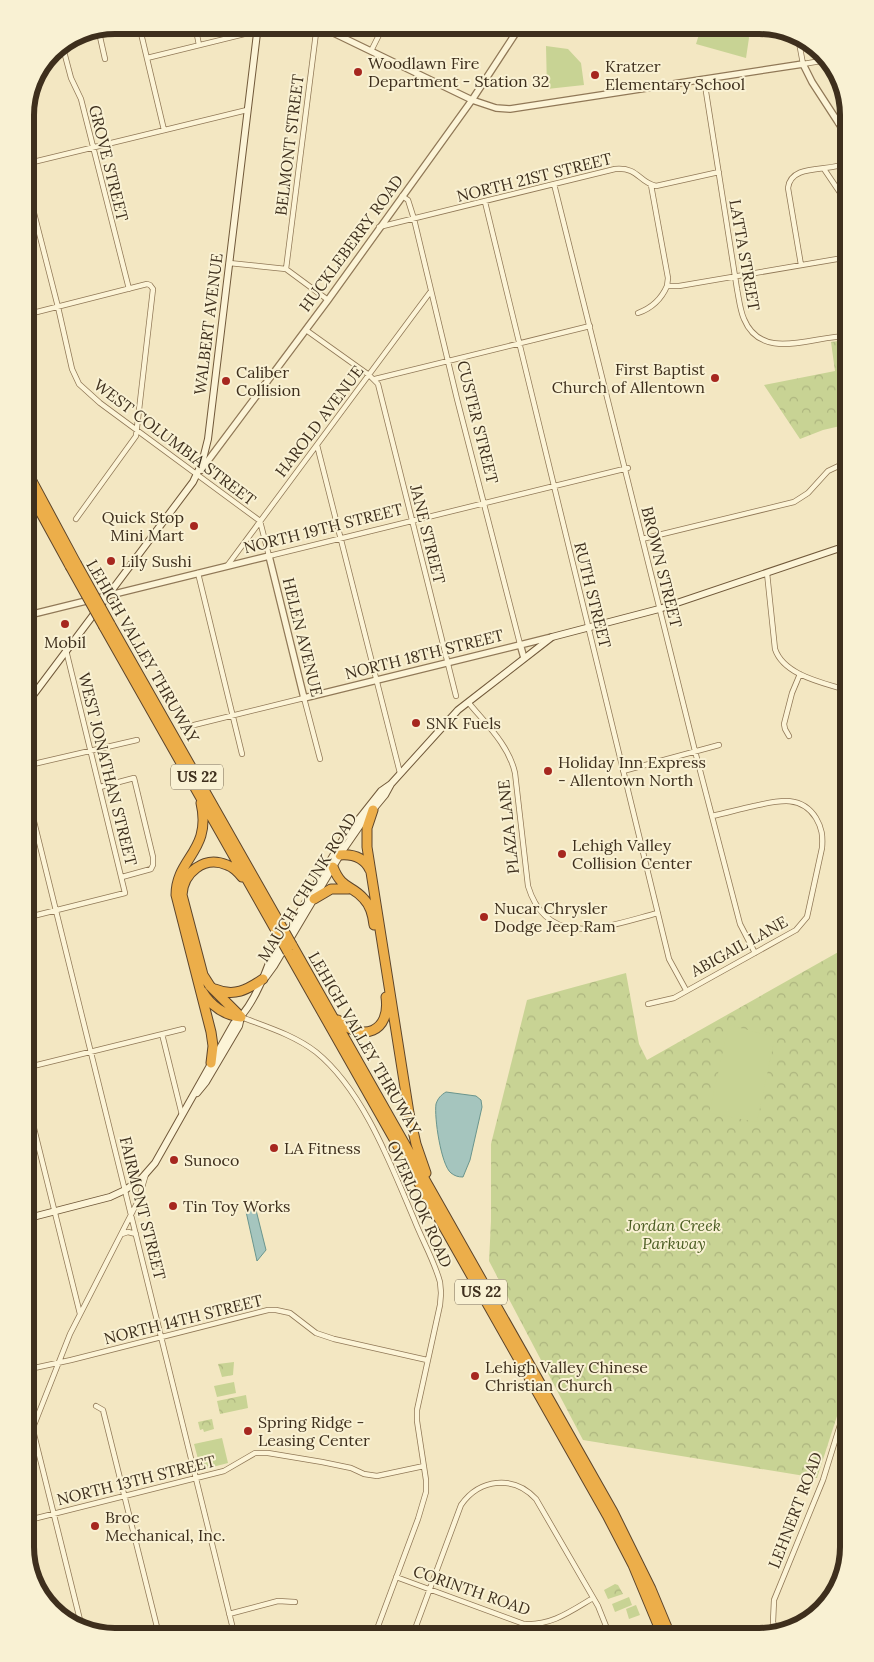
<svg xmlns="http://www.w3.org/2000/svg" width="874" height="1662" font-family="Lora,serif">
  <defs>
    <pattern id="forest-crowns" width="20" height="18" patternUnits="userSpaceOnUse" patternTransform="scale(1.25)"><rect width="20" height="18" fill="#c8d394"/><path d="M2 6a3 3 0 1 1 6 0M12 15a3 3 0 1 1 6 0" fill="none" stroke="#adb57f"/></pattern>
  </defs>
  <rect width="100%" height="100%" fill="#f3e7c2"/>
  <path fill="url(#forest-crowns)" d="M838,341L842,370L849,375V424L823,430L800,439L764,385L835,371L831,342Z
    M849,946V1379L817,1478L583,1440L489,1261L491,1221V1144L527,1000L626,973L639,1044L647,1060Z
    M234,1362L233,1375L222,1377L218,1364Z
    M246,1395L248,1408L220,1414L217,1401Z
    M212,1419L214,1429L204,1432L203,1429L200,1430L198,1422Z
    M615,1584L618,1585L623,1594L608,1599L604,1590Z"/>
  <path fill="#c8d394" d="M702,25H747L749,38L746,58L696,44Z
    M546,46L568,49L581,63L584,85L547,89Z
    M849,1011V1058L832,1048Z
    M729,1025L775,1037L757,1122L709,1113Z
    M234,1382L236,1393L217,1397L214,1386Z
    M222,1438L228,1463L201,1470L194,1444Z
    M629,1597L632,1605L615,1612L612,1604Z
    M636,1605L640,1615L629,1619L626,1609Z"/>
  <path fill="#a5c5be" stroke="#6a958d" d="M446,1092L476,1096L481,1100L482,1107L470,1160L463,1177C458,1177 455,1176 451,1173C441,1165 434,1117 436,1104C438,1098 441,1095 446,1092Z
    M250,1206H255L266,1250L257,1261L245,1207Z"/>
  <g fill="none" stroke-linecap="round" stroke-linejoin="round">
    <g stroke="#907857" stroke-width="6">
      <path id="minor" d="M139,25L164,130
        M195,25L199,45
        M98,28L105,59
        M798,37L803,64L827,60
        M62,44L71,78L81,99L129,289
        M371,51L384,25
        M147,58L257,31
        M704,79L737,289C739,299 740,310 744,319C762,363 815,335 849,336
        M838,123L849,118
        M25,164L247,110
        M824,169L849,206
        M25,178L58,307L72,369L79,384L100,403L260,521L269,556L628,468
        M554,184L695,751L740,924L755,953
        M651,185L668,278L667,286
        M402,196L408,200L414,219L457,399L520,644
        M485,202L669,959L686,990
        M379,227L615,169C639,167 638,182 656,186L719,172
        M229,263L286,269L328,300
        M801,265L788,188C791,162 831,173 849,162
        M286,269L317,25
        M638,313C652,308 661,300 667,286H679L849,257
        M25,315L147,284L150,285L153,289L136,436L76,519
        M306,330L369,375L378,384L456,696
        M375,379L590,326
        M317,445L400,773
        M642,539L794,502L808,493L828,471L849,461
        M227,566L431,291
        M198,573L242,754
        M767,573L775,649C784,676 825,683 849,691
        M468,702C485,723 509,745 515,773L528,886C548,952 610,925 658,913
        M194,725L304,698L320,759
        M789,736L785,729L784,724L792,693L800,674
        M25,766L137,740
        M623,771L719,745
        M25,785L235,1637
        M100,787L134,778L153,857V865L151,869L122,877
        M25,918L125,893L66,650
        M648,1004L674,998L796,930L807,917L822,848C823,836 822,828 816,818C801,794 777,801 754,806C740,809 726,813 712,816
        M241,1017C267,1027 294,1035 316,1052C363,1090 391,1165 414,1219C422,1240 434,1260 440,1282L441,1293L440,1305L417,1410V1421L426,1480V1492L418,1519L374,1637
        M162,1034L182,1115
        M25,1068L183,1029
        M25,1092L80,1314
        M122,1234L128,1232L136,1234
        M25,1370L71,1360L268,1310H276L290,1313L316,1333L334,1339L427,1360
        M25,1398L82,1628
        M96,1406L103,1410L157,1627
        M25,1448L70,1334L138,1201L146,1174
        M25,1521L224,1471L255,1453H268L322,1462L351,1468L364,1474L377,1476L424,1466
        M396,1577L524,1624C551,1626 571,1611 593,1598
        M229,1614L278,1601L295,1602
        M777,1634L773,1622L774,1600L823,1480L849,1396
        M412,1637L461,1505C480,1478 514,1475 536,1499L598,1606L606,1626L608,1637"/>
    </g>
    <g stroke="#907857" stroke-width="8">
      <path id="tertiary" d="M317,25L472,100L496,108L510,109L803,64L812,82L849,139
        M201,470L328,300L472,100L521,25
        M25,616L269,556L304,698L552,637
        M520,644L524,658"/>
    </g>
    <g stroke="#71593a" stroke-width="8">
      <path id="secondary" d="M25,706L193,482L202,463L208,439L258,25
        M266,977L274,966L343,850L361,824L385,795L391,784
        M197,1093L206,1082L239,1026L241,1017
        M25,1219L110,1197L125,1190L141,1179L155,1163L234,1023C250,1010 262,982 269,963L343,839L381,791L391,784L458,710L552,637L659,609L849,545"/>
    </g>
    <g stroke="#5d452b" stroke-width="11">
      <path id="motorway" d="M25,468L76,563
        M25,484L70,566
        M110,624L283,929
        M104,627L279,936
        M201,803C212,851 176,858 176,895L211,1032L213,1046L211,1063
        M373,810L367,828V847L409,1113L416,1144L426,1173
        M340,855C353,854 364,857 370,870
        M333,867C342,890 351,884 364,899C371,906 373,916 374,925
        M314,899L331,889H348
        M292,945L613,1512L651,1589L671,1637
        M288,952L607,1515L633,1565L663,1637
        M215,989C234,997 247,990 263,979
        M202,991C211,1006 223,1015 241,1017
        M241,1017L210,986L203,975L182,895C183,873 204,855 227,865C233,867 238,872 242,877
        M338,1020C362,1043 391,1032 386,997"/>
    </g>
    <use href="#minor" stroke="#fcf4d7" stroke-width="4.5"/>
    <use href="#tertiary" stroke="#fcf4d7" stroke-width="5.5"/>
    <use href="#secondary" stroke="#fcf4d7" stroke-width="6"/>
    <use href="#motorway" stroke="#ecae4a" stroke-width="9"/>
    <g stroke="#5d452b" stroke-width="11" stroke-linecap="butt">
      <path id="motorway-bridge" d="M76,563L110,624
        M70,566L104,627
        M283,929L292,945
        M279,936L288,952"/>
    </g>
    <use href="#motorway-bridge" stroke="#ecae4a" stroke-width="9"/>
  </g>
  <g fill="#a6271f" stroke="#f9f1d3" stroke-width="2">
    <circle cx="358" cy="72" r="5"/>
    <circle cx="595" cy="75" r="5"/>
    <circle cx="715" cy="378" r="5"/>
    <circle cx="226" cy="381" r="5"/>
    <circle cx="194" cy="526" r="5"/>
    <circle cx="111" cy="561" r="5"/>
    <circle cx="65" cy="624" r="5"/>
    <circle cx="416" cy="723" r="5"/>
    <circle cx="548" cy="771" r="5"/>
    <circle cx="562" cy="854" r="5"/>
    <circle cx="484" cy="917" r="5"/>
    <circle cx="274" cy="1148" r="5"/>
    <circle cx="174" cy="1160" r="5"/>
    <circle cx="173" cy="1206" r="5"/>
    <circle cx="475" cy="1376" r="5"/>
    <circle cx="248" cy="1431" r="5"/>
    <circle cx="95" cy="1526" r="5"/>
  </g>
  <g text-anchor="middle" stroke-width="4" stroke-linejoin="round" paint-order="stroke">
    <g fill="#f9f1d3" stroke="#766954" stroke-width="1">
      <rect x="171" y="764.5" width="52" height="25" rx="4"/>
      <rect x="455" y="1279.5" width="52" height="25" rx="4"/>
    </g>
    <g font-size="15" font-weight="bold" fill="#3e2f1d">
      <text x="197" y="782">US 22</text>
      <text x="481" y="1297">US 22</text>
    </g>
    <g font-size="16" fill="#3e2f1d" stroke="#f9f1d3" text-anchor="start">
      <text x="368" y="69">Woodlawn Fire<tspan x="368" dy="18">Department - Station 32</tspan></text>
      <text x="605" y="72">Kratzer<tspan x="605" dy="18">Elementary School</tspan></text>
      <text x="705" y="375" text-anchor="end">First Baptist<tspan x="705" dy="18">Church of Allentown</tspan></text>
      <text x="236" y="378">Caliber<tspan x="236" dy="18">Collision</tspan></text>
      <text x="184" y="523" text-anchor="end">Quick Stop<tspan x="184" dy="18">Mini Mart</tspan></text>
      <text x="121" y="567">Lily Sushi</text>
      <text x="65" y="648" text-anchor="middle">Mobil</text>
      <text x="426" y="729">SNK Fuels</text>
      <text x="558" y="768">Holiday Inn Express<tspan x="558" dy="18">- Allentown North</tspan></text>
      <text x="572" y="851">Lehigh Valley<tspan x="572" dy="18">Collision Center</tspan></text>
      <text x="494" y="914">Nucar Chrysler<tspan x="494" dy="18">Dodge Jeep Ram</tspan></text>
      <text x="284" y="1154">LA Fitness</text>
      <text x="184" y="1166">Sunoco</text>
      <text x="183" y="1212">Tin Toy Works</text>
      <text x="485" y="1373">Lehigh Valley Chinese<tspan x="485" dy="18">Christian Church</tspan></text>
      <text x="258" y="1428">Spring Ridge -<tspan x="258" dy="18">Leasing Center</tspan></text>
      <text x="105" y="1523">Broc<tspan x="105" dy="18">Mechanical, Inc.</tspan></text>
    </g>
    <g font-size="16" fill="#3e2f1d" stroke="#f9f1d3">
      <text transform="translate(289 145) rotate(-83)" y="6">BELMONT STREET</text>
      <text transform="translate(109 163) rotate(76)" y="6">GROVE STREET</text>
      <text transform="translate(534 177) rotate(-14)" y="6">NORTH 21ST STREET</text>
      <text transform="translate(351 243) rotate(-54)" y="6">HUCKLEBERRY ROAD</text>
      <text transform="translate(745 255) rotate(80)" y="6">LATTA STREET</text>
      <text transform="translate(208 324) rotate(-83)" y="6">WALBERT AVENUE</text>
      <text transform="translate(319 421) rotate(-53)" y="6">HAROLD AVENUE</text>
      <text transform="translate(478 422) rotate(76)" y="6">CUSTER STREET</text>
      <text transform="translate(175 442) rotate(37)" y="6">WEST COLUMBIA STREET</text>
      <text transform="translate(323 528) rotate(-14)" y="6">NORTH 19TH STREET</text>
      <text transform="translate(428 534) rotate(76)" y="6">JANE STREET</text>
      <text transform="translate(662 567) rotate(76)" y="6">BROWN STREET</text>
      <text transform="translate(593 595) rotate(76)" y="6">RUTH STREET</text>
      <text transform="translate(303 637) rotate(76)" y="6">HELEN AVENUE</text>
      <text transform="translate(143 651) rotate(60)" y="6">LEHIGH VALLEY THRUWAY</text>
      <text transform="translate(424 654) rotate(-14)" y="6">NORTH 18TH STREET</text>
      <text transform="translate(108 769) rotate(76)" y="6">WEST JONATHAN STREET</text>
      <text transform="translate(508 827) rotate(-96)" y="6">PLAZA LANE</text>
      <text transform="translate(307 887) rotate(-58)" y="6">MAUCH CHUNK ROAD</text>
      <text transform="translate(739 946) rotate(-29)" y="6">ABIGAIL LANE</text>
      <text transform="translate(365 1043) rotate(60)" y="6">LEHIGH VALLEY THRUWAY</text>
      <text transform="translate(420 1204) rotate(66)" y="6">OVERLOOK ROAD</text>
      <text transform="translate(143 1208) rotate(76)" y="6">FAIRMONT STREET</text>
      <text transform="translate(183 1319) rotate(-14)" y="6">NORTH 14TH STREET</text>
      <text transform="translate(136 1480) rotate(-14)" y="6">NORTH 13TH STREET</text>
      <text transform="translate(795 1510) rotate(-69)" y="6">LEHNERT ROAD</text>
      <text transform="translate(472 1590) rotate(19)" y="6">CORINTH ROAD</text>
    </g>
    <g font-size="16" font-style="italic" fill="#4a5c21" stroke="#f9f1d3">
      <text x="674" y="1231">Jordan Creek<tspan x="674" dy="18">Parkway</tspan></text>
    </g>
  </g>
  <path d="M0 0H874V1662H0ZM115 34H759A81 81 0 0 1 840 115V1547A81 81 0 0 1 759 1628H115A81 81 0 0 1 34 1547V115A81 81 0 0 1 115 34Z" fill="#f9f1d3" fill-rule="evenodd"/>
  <path fill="none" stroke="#3e2f1d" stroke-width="6" d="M115 34H759A81 81 0 0 1 840 115V1547A81 81 0 0 1 759 1628H115A81 81 0 0 1 34 1547V115A81 81 0 0 1 115 34Z"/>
</svg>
